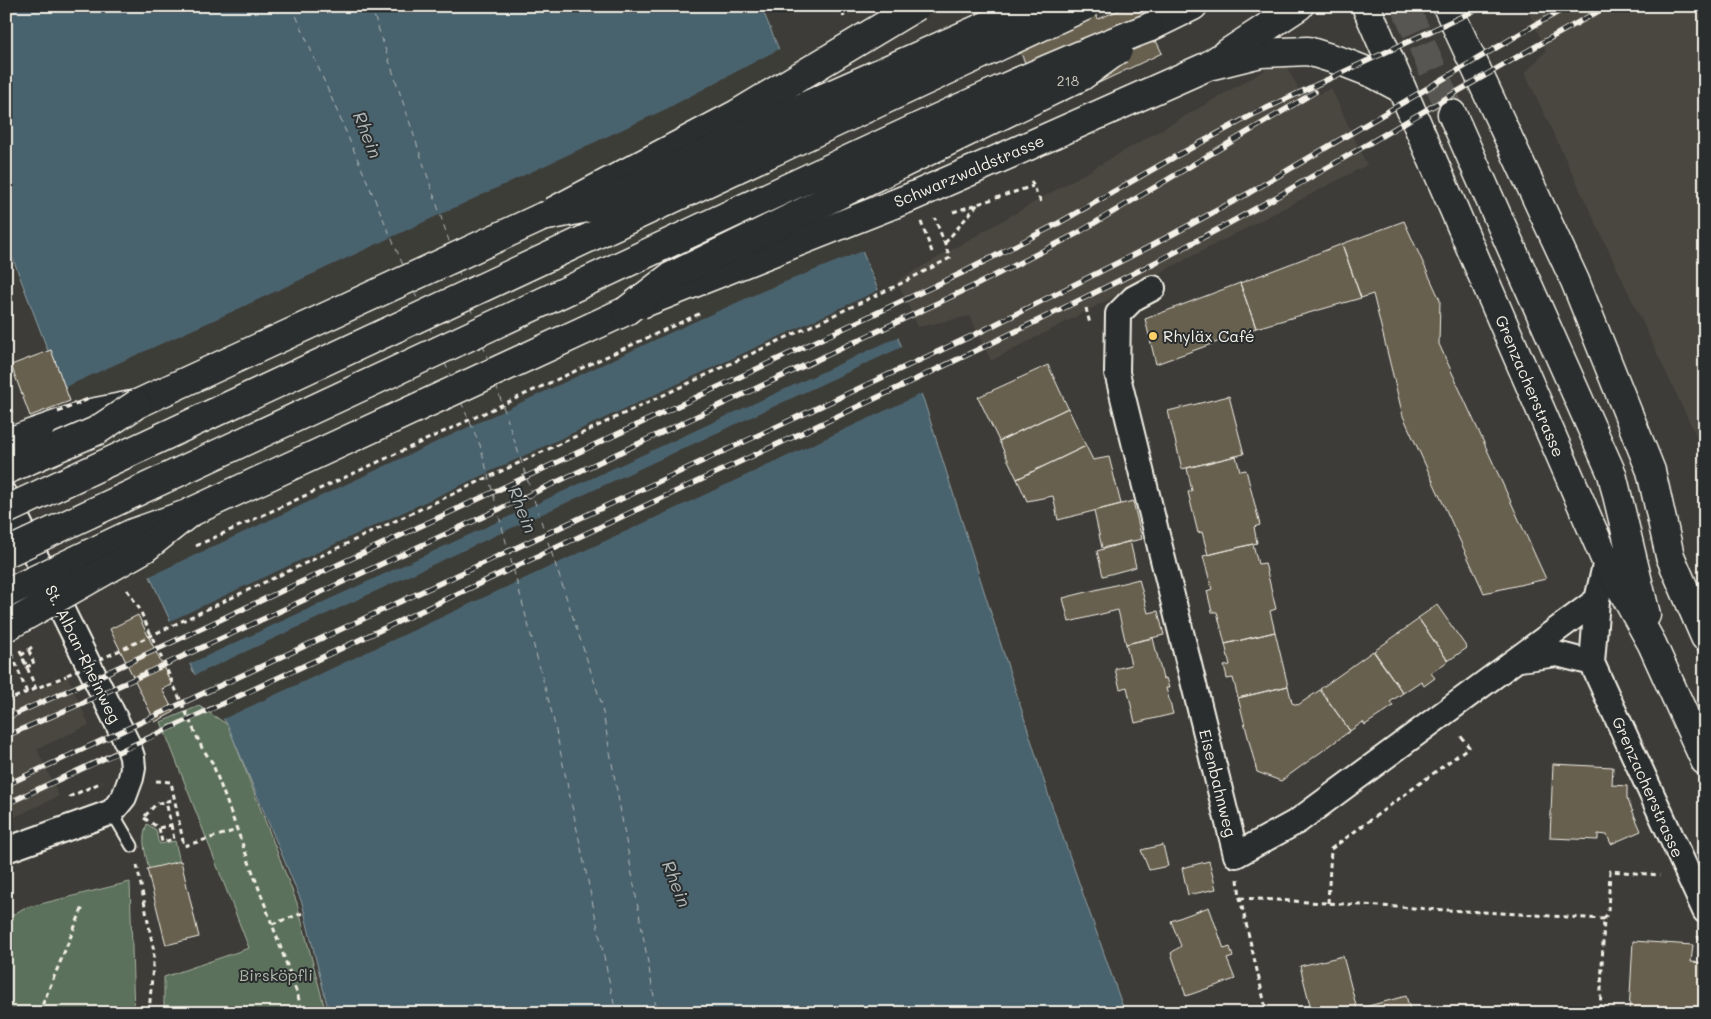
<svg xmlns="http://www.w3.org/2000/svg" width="1711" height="1019" font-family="Mali,sans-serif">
  <rect width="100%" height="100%" fill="#3d3c38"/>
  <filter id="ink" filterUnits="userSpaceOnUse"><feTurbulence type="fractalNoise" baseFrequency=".02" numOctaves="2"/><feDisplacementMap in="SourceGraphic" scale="10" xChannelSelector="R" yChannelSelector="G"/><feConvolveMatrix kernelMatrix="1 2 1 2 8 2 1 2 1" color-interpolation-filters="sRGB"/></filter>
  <g filter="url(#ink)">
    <path fill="#4a473f" d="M1526,6H1705V455L1525,73L1546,51Z
      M1283,60L1305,101L1331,88L1367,165L991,361L970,316L918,327L897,281Z
      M68,677L89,725L37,749L59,796L6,821V704Z"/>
    <path fill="#5c715c" stroke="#a8b1a2" d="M199,706L228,725L297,903L326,1013H164V977L249,948L161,722Z
      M147,824L156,830L158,841L160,844L175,841L180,862L149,870C146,854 140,840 147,824Z
      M130,882L134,1013H6V919L24,908Z"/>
    <path fill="#4a636e" stroke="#8e9c9f" d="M6,6H761L924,401L1052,806L1125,1013H329L302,903L228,726L193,671L70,401L51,350L48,351L10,251L6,253Z"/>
    <path fill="#3d3c38" d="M781,48L865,250L765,290L676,330L148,577L63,388L225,315L666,109Z
      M881,289L900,336L187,665L168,622Z
      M904,346L923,393L221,720L193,676Z"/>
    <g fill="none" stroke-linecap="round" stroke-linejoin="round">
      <path stroke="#b0b8b7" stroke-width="1" stroke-dasharray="6 5" stroke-linecap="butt" d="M292,6L403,265
        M371,6L450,244
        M458,269L462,282
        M414,292L419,302
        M470,307L475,320
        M429,326L434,339
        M483,345L488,360
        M445,363L451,378
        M496,385L601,702L657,1013
        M461,402L480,445L553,717L616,1013"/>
    </g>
    <path fill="#686050" stroke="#f4f1e8" d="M999,6H1091L1098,19L1124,8L1123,6H1139L1162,53L1046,108Z
      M1404,221L1440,300L1439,344L1546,579L1484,593L1403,416L1373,294L1361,298L1342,244Z
      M1342,244L1361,298L1256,328L1240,283Z
      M1240,283L1256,328L1156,364L1145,319Z
      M51,350L70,401L30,416L11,365Z
      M1048,365L1068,408L999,441L978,397Z
      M1229,396L1244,454L1182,469L1168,411Z
      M1068,408L1086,446L1017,479L999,441Z
      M1086,446L1093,460L1109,457L1121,504L1058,520L1053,496L1027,501L1017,479Z
      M1236,456L1240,471L1246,470L1260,525L1254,527L1257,543L1208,555L1202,532L1198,533L1188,492L1192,491L1187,468Z
      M1133,501L1142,539L1102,548L1094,511Z
      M1130,541L1136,567L1103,576L1097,551Z
      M1253,544L1258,564L1265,563L1276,609L1270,611L1275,632L1225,644L1217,612H1212L1207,591L1212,589L1203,556Z
      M1139,579L1148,613L1158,611L1164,635L1126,644L1118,610L1069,622L1063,598Z
      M1437,605L1467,648L1448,661L1418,618Z
      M138,615L172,685L162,689L174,712L155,722L110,629Z
      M1419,619L1448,661L1431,673L1435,678L1424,686L1421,681L1403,693L1374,651Z
      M1275,632L1288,686L1238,698L1233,678L1227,679L1226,673L1224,666L1230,665L1225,644Z
      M1153,638L1163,679L1166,678L1169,688H1166L1173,714L1135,723L1127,687L1120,689L1115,669L1131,665L1126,644Z
      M1373,651L1403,693L1390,702L1393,706L1383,713L1365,725L1363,722L1350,731L1320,689Z
      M1288,686L1292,703L1298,705L1320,690L1350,731L1281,781L1257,772L1238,698Z
      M1553,764L1613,767L1612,785L1627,786V798L1641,831L1611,844L1607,835L1598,834V840L1550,838Z
      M1163,845L1168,866L1149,870L1141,850Z
      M181,861L199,937L166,945L147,869Z
      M1209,861L1216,889L1188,895L1182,868Z
      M1209,907L1224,949L1230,947L1233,957L1227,959L1235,979L1186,996L1171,953L1181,946L1171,921Z
      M1633,941L1693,945L1691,962L1705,963V1013L1678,1011V1013H1629Z
      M1343,956L1357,1009L1406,996L1411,1013H1312L1300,966Z"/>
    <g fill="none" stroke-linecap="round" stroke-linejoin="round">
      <path stroke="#585752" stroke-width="28" stroke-dasharray="28 14" stroke-linecap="butt" d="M1405,6L1452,114"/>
      <g stroke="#f4f1e8" stroke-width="15">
        <path id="service" d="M112,812L132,846"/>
      </g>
      <g stroke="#f4f1e8" stroke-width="28">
        <path id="minor" d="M1153,288L1134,298L1118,314L1117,373L1236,855L1298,821L1597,600L1606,561
          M6,496L128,745L132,757L133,768L131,778L124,797L112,812L6,850
          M1520,659L1557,654L1592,663L1705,911
          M1592,663L1597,600"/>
      </g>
      <g stroke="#f4f1e8" stroke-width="31">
        <path id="secondary" d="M1366,6L1606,561L1652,644L1705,761
          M1447,6L1575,281L1651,471L1670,556L1705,637
          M1213,65L1261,53L1308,51L1343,62L1374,74L1402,89
          M1452,114L1612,474L1646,615"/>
      </g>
      <g stroke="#f4f1e8" stroke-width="31">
        <path id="primary" d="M1028,146L1208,66L1299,6
          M137,404L542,217
          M189,513L626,311"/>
      </g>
      <g stroke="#f4f1e8" stroke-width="31">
        <path id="motorway" d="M1148,28L1193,6
          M39,431L91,413L137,404"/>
      </g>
      <path stroke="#f4f1e8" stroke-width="3" stroke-dasharray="5 4" stroke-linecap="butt" d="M840,6L844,17
        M1031,181L1042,204
        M953,212L1033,186
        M921,222L932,252
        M945,243L978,204
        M6,275L13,272
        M898,285L950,258L935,218
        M1086,308L1090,324
        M6,330L12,346
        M6,404L12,412
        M127,590L139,608L202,748L212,762L279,943L298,996L302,1013
        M20,650L26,667L34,664L28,648
        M12,654L27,693
        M6,701L66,676
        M156,781L171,782L184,846L237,830
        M69,797L102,782
        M145,816L156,804L175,799
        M144,818L159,828L171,825L166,801
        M159,828L162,842L174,839L171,825
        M137,865L154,952L149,1013
        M1238,879L1240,898L1267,1013
        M1240,898L1604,919L1600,1013
        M1328,903L1331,849L1469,747L1459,734
        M1604,919L1608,912L1610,871L1660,875
        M272,924L306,912
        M1698,936L1705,952
        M39,1013L83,907"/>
      <use href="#service" stroke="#2a2d2e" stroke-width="11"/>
      <use href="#minor" stroke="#2a2d2e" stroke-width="24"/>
      <use href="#secondary" stroke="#2a2d2e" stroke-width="28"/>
      <use href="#primary" stroke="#2a2d2e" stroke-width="28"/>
      <use href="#motorway" stroke="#2a2d2e" stroke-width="28"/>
      <g stroke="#f4f1e8" stroke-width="5.5">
        <path id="rail" d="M6,718L74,688L962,273L1057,224L1169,160L1252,115L1484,6
          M6,736L80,704L491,513L978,284L1076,234L1315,92
          M6,785L978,333L1147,248L1249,193L1535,25L1569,6
          M6,804C222,705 436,604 651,503C819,425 988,347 1154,263C1309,184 1455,89 1608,6"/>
      </g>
      <use href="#rail" stroke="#2a2d2e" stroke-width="4" stroke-dasharray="11" stroke-linecap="butt"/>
      <g stroke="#f4f1e8" stroke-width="31" stroke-linecap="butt">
        <path id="primary-bridge" d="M552,212L737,114L917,6
          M641,304L909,198L1028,146
          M6,470L96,431L137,404
          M7,593L133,533L184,515"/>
      </g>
      <g stroke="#f4f1e8" stroke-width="31" stroke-linecap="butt">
        <path id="motorway-bridge" d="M542,217L592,207L803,107L1031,6
          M626,311L670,277L1082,76L1118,50
          M6,443L39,431
          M6,510L1085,6
          M6,553C252,438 498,322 744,208C878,147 1010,81 1148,28
          M6,627L145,548L189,513"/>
      </g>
      <path stroke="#f4f1e8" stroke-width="3" stroke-dasharray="5 4" stroke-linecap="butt" d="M58,412L89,399
        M196,546L701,313
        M32,647L22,655L36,689
        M67,675L898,285"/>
      <use href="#primary-bridge" stroke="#2a2d2e" stroke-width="28"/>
      <use href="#motorway-bridge" stroke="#2a2d2e" stroke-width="28"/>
    </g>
  </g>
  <circle fill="#ffd166" stroke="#2a2d2e" stroke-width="2" cx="1153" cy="336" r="5"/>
  <g text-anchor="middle" stroke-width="4" stroke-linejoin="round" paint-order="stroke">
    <g font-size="14" fill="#d1cdc2">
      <text x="1068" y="86">218</text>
    </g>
    <g font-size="16" fill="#f4f1e8" stroke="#2a2d2e">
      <text transform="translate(969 171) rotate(-23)" y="6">Schwarzwaldstrasse</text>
      <text transform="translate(1530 386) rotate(67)" y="6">Grenzacherstrasse</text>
      <text transform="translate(83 654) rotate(64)" y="6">St. Alban-Rheinweg</text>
      <text transform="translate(1218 783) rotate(76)" y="6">Eisenbahnweg</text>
      <text transform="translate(1648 787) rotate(66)" y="6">Grenzacherstrasse</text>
    </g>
    <g font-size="16" fill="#f4f1e8" stroke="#2a2d2e" text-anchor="start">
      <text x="1163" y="342">Rhyläx Café</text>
    </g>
    <g font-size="16" fill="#b0b7a9" stroke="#2a2d2e">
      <text x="276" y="981">Birsköpfli</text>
    </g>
    <g font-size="18" font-style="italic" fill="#b0b8b7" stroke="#2a2d2e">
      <text transform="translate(367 135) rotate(68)" y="6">Rhein</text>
      <text transform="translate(522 510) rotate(68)" y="6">Rhein</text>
      <text transform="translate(676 884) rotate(68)" y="6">Rhein</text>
    </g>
  </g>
  <rect width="1711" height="1019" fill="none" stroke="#2a2d2e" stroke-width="25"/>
  <rect x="12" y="12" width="1686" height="994" fill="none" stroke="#f4f1e8" stroke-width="2" filter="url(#ink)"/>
</svg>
